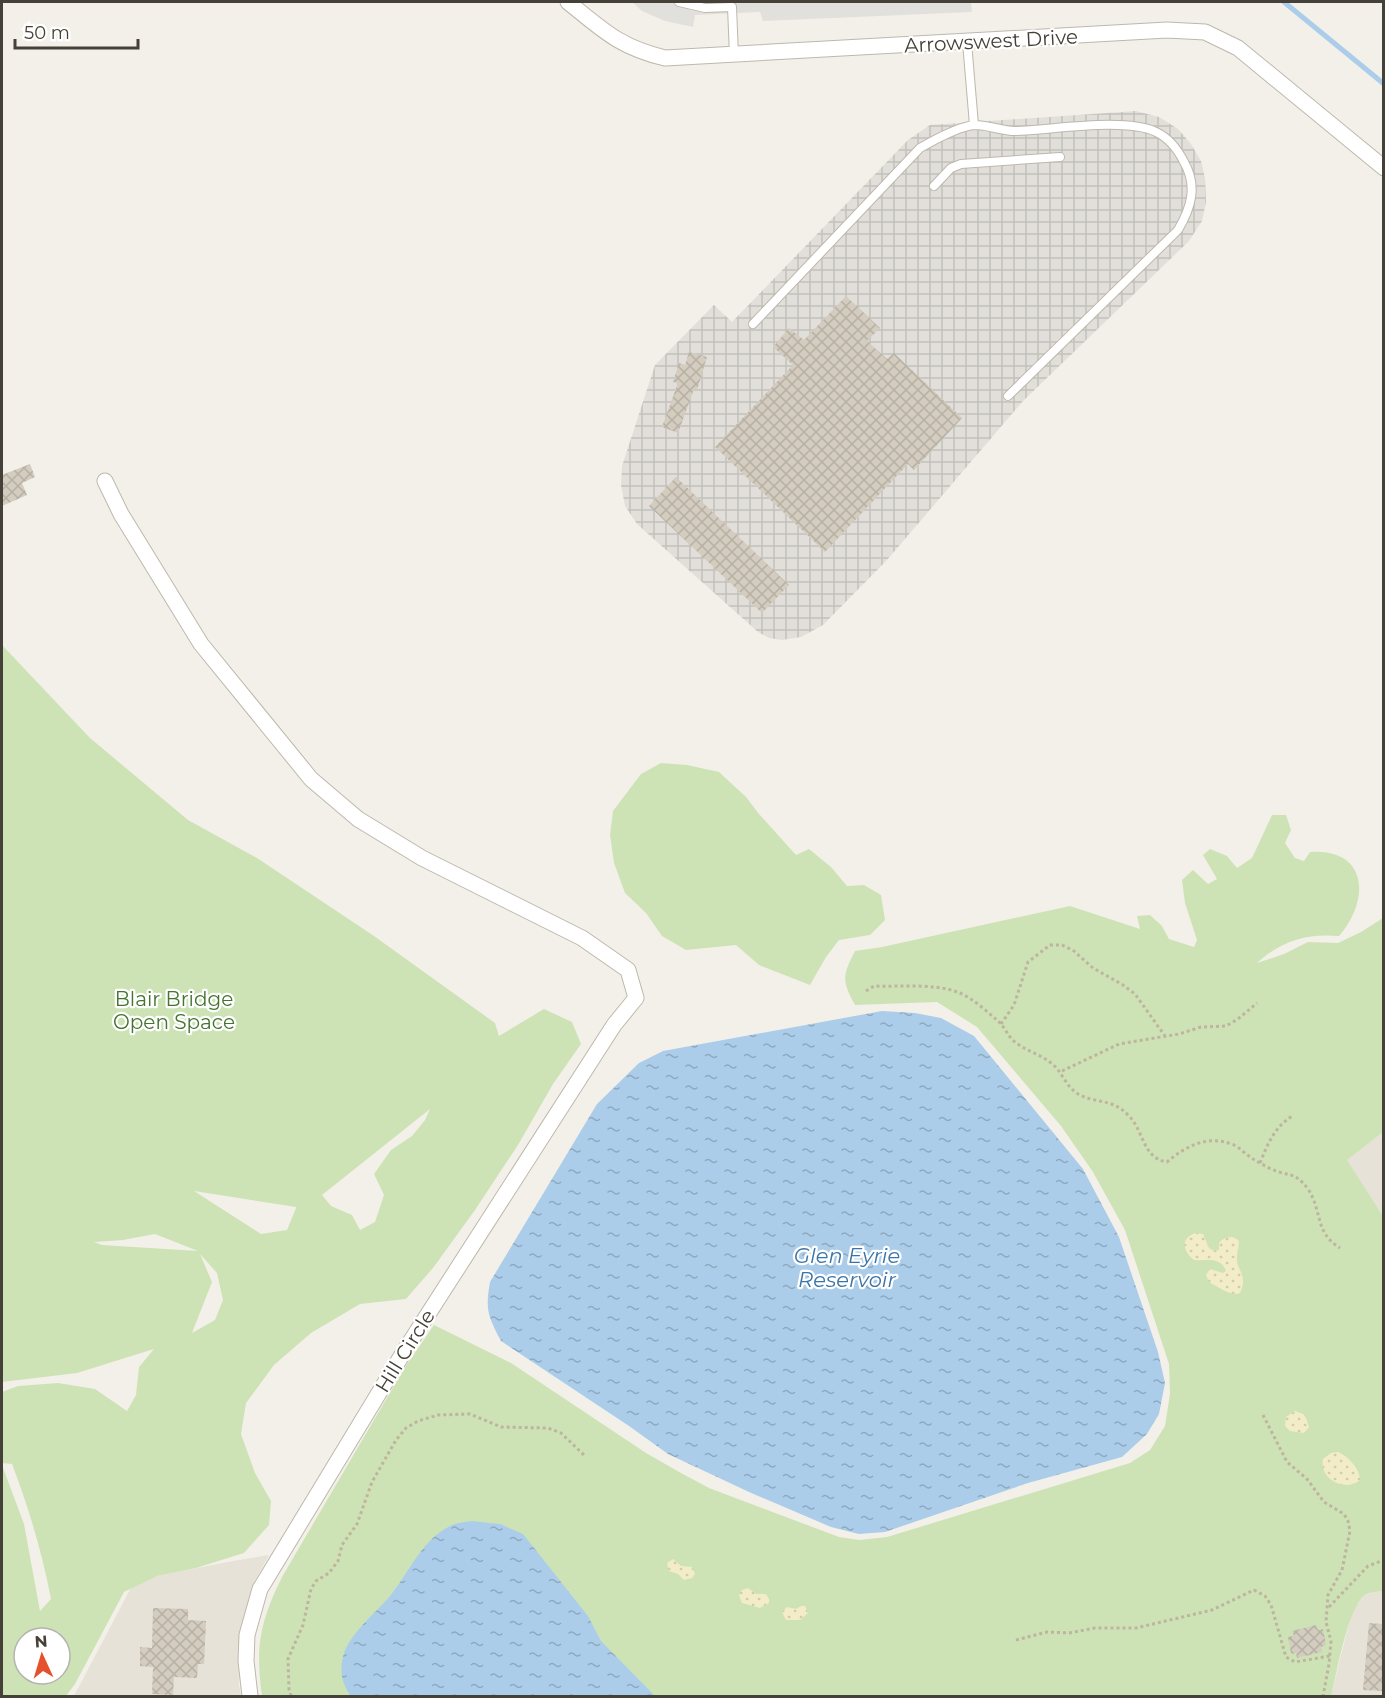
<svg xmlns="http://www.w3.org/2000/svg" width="1385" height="1698" font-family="Montserrat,sans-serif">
  <defs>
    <pattern id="industrial-grid" width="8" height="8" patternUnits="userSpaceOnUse" patternTransform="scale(1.5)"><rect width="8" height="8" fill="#e2dfda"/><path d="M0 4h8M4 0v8" fill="none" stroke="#c3c1bc"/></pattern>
    <pattern id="sand-dots" width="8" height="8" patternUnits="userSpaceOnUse" patternTransform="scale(1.5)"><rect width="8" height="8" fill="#f3ecc9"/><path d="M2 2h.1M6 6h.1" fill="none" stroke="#d2ccad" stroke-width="1.8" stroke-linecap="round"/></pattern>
    <pattern id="water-ripples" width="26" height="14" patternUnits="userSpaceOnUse" patternTransform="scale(1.5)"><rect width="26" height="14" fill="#abcdea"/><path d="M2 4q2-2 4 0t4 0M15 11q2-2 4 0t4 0" fill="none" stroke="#8da8bf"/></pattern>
    <pattern id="building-cross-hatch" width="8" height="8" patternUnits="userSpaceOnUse" patternTransform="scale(1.5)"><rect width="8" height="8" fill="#d3ccbf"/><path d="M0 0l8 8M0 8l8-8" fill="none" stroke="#b6b0a5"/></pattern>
  </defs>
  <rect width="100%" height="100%" fill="#f3f0e9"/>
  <path fill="#e6e2d8" d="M1383,1132V1216L1346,1160Z
    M269,1555L254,1582L238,1649L239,1685L241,1696H74L135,1580L233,1561Z
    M1376,1591H1383V1696H1331L1352,1611L1365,1595Z"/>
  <path fill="url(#industrial-grid)" d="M1136,111L1159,117L1178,129L1191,144L1201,161L1205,178L1206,202L1202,221L1189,241L1023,401L887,560L823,625L801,637L782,640L769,638L758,632L637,524L625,506L621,485L622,466L655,365L714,305L732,322L908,140L930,125Z"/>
  <path fill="#cde3b6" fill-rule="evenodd" d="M2,645L90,738L188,820L257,858L374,936L495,1023L499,1036L544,1009L572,1022L581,1044L553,1084L518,1145L475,1210L433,1268L406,1299L360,1304L311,1333L274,1365L246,1403L241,1434L255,1473L271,1501L269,1525L244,1553L196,1568L157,1576L124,1592L75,1684L66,1696H2V1465L24,1524L40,1611L51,1599C42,1552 29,1509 12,1464L2,1463V1392L18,1386L58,1383L95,1389L127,1411L136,1395L139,1367L154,1349L77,1373L2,1382ZM430,1109L425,1120L412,1136L391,1150L374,1174L384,1195L375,1222L360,1230L352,1215L331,1206L322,1195ZM194,1191L296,1207V1208L287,1230L261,1234ZM155,1234L198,1251L102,1245L94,1242L123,1240ZM200,1254L217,1273L223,1300L215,1320L192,1333L212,1282ZM24,1638H60V1674H24Z
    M661,763L687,765L719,772L746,797L759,814L796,855L809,849L831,867L847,886L864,885L881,895L885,920L870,935L839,940L826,957L810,985L759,965L736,945L686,950L662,936L646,913L625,893L614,863L610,835L613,811L641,774Z
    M1272,815H1286L1291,830L1285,843L1295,858L1304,861L1310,852C1369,848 1370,901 1339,936C1307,933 1281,941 1257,963L1284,954L1308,942L1338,943L1361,932L1383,918V1132L1347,1160L1383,1216V1591C1378,1591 1370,1592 1365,1595C1347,1609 1337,1673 1331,1696H262C255,1647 260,1622 282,1577L405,1367L434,1325L511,1363L646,1453L681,1473L709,1488L839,1537L859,1540L887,1537L1130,1463L1150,1450L1165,1426L1170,1394L1169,1364L1125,1230L1093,1172L1061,1126L977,1027L937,1002L855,1005C842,981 842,976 855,951L882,947L1070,906L1140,929L1137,916L1150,915L1162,926L1169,939L1194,947L1197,940L1185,903L1182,880L1193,870L1208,884L1217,879L1203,855L1210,849L1227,856L1237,868L1252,858Z"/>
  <path fill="url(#sand-dots)" d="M1195,1233L1203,1234L1209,1248L1214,1251L1219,1250V1243C1225,1236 1233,1235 1239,1241C1239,1247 1237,1251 1237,1256C1235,1270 1249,1274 1240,1293C1232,1297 1218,1287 1209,1282L1206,1275L1210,1269L1223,1273L1226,1271C1221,1256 1206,1261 1194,1260C1183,1251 1180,1239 1195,1233Z
    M1295,1411L1303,1414L1306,1418L1309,1427L1304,1433L1290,1431L1285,1426L1286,1417Z
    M1338,1452C1348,1456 1360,1469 1360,1480C1345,1493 1319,1479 1323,1459L1331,1453Z
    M673,1559L681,1566L692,1567L695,1574L692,1578L684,1580L678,1574L669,1571L667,1563Z
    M748,1588L756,1594H766L769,1599V1603L760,1608L742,1603L739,1595L742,1590Z
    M801,1606H805L808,1613L800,1620H786L782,1612L787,1607L796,1609Z"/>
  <path fill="#e2e0dd" d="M632,2H971L972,12L763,21L760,12L695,15L693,27L665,21L642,11Z"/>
  <path fill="url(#water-ripples)" d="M882,1011L915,1013L941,1018L974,1036L1083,1169L1119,1237L1158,1352L1165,1383L1159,1414L1147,1434L1122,1457L1028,1483L885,1532L859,1534L831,1527L749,1492L668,1454L629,1426L501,1341C488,1316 485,1310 490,1282L597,1104L639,1063L663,1051Z
    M472,1521L500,1524L523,1534L588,1616L601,1641L655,1696H351C341,1684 339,1668 344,1653C353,1629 378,1612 393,1592C410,1570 423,1539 450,1526C456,1523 465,1522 472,1521Z"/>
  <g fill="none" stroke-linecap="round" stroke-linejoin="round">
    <path stroke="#abcdea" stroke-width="5" d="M1284,2L1384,84"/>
  </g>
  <path fill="url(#building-cross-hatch)" d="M846,296L880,328L867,341L887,359L894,353L962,418L914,470L908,464L825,552L715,447L793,365L773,347L789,328L804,340Z
    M689,352L707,357L697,390L694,389L678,433L662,427L678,383L673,382L679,363L685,365Z
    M30,464L35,477L22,483L27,495L2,506V475Z
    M676,477L789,585L762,613L649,506Z
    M153,1608L188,1609V1620L206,1621L204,1664H198L197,1678L174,1677L173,1695L152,1694L153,1667L140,1666V1647L152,1648Z
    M1369,1623L1383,1624V1691L1363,1690Z
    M1316,1625L1318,1630L1323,1629L1326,1645L1321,1647L1322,1652L1297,1658L1296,1653L1291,1654L1288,1637L1294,1636L1292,1631Z"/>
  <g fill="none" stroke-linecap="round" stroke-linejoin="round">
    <g stroke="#beb8ac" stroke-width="10">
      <path id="service" d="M679,2L705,8L732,7L734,56
        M967,42L974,125
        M934,186L951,168L961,164L1060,157
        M753,324L920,148C934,140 959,126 975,125C988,125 1002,131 1015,131C1052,130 1125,117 1156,132C1169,138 1178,150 1184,162C1198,186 1191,208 1178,230L1008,396"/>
    </g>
    <g stroke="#beb8ac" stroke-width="17">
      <path id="minor" d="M568,2C603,30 619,47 665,58L1167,30L1205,32L1238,48L1384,168
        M105,481L121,514L201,644L311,779L358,819L422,858L582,938L628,970L636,998L614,1025L405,1350L260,1589L247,1635L246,1661L250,1696"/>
    </g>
    <path stroke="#beb49f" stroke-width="3" stroke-dasharray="3 3" stroke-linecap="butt" d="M866,991L874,986C899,987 934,983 957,992C972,997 986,1011 998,1021C1005,1027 1008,1037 1015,1042C1026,1051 1040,1054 1051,1063C1062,1071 1066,1087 1078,1094C1096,1104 1112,1098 1128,1115C1144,1130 1142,1158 1167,1162C1186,1146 1208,1134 1234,1145C1240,1148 1244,1153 1249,1156C1255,1161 1262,1164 1269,1168C1287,1177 1294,1170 1308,1189C1323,1212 1314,1232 1340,1248
      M1001,1024L1014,1005L1028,962L1050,945H1062L1074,951L1093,968L1123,985L1135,994L1165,1036
      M1062,1071L1119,1044L1179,1034L1201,1027L1226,1026L1238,1019L1257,1003
      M1260,1163C1268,1143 1275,1126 1294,1115
      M1263,1415L1287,1462L1307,1479L1324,1502L1344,1514L1348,1521L1350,1531L1342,1570L1328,1595L1326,1622L1331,1641L1329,1664L1323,1696
      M1329,1607L1368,1566L1384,1560
      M1016,1640L1047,1632L1069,1633L1095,1628H1136L1212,1610L1254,1590L1265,1596L1271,1605L1286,1657L1295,1662L1330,1656
      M291,1696L289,1689L288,1659L303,1625L311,1589L316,1581L329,1573L338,1561L342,1545L357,1524L372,1482L396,1440L406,1428L418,1421L438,1415L470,1414L501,1427L548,1428L561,1433L584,1455"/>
    <use href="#service" stroke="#fff" stroke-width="8"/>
    <use href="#minor" stroke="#fff" stroke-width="15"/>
  </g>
  <g text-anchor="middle" stroke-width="4.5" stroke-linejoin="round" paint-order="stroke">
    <g font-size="20" fill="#464138" stroke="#fff">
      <text transform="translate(991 41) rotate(-3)" y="7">Arrowswest Drive</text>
      <text transform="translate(405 1351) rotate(-58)" y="7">Hill Circle</text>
    </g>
    <g font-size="20" fill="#467330" stroke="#fff">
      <text x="174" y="1006">Blair Bridge<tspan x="174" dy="23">Open Space</tspan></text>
    </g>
    <g font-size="21" font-style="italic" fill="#3b75a8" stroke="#fff">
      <text x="847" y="1263">Glen Eyrie<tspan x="847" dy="24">Reservoir</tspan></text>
    </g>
  </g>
  <rect width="1385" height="1698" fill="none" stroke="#464138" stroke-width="6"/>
  <g transform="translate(42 1656) rotate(356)"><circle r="28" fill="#ffffff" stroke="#b5b3af" stroke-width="1.5"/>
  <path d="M0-4.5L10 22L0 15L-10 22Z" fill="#e6512d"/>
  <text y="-9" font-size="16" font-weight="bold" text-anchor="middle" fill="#464138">N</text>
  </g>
  <path d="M15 39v9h123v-9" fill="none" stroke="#464138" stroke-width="3"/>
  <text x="24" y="39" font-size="18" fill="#464138" stroke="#ffffff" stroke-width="4.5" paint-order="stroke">50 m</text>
</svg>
